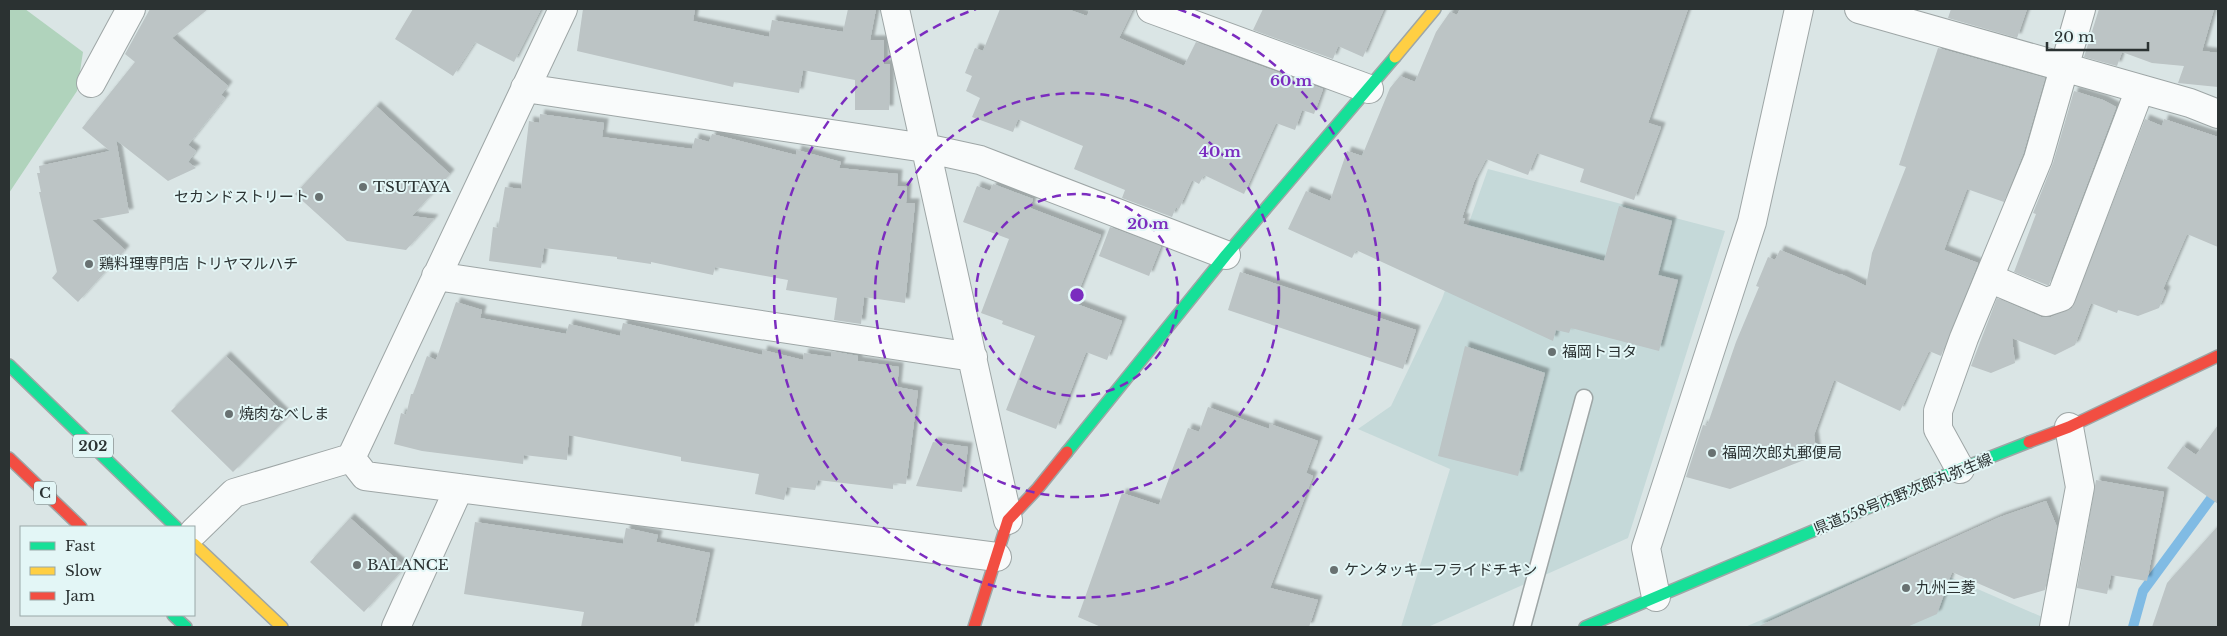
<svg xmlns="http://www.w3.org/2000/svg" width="2227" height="636" font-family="'Libre Baskerville','Noto Sans JP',serif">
  <defs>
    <filter id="shadow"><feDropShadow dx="4.5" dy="-4.5" stdDeviation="1" flood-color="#0004"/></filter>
  </defs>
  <rect width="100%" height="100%" fill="#dae5e5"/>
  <path fill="#c5d9d9" d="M1488,169L1725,231L1628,538L1428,627H1401L1450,469L1358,429L1391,406L1442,299Z
    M1906,558L2047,619L2046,627H1745Z"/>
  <path fill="#b0d3bc" d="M9,9H25L83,52L77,91L9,193Z"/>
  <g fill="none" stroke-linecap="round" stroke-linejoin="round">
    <path stroke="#80bbe4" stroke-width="10" d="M2133,627L2143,591L2218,489"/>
  </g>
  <path fill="#bcc4c5" filter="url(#shadow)" d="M150,9H208L172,38L228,86L221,95L225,98L188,145L196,151L188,162L196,168L168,181L116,140L129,213L92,220L125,250L78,302L52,278L57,272L39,192H41L37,173H40L39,166L110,151L82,128L135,62L125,54Z
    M413,9H541L514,62L475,42L453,76L395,39Z
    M583,9H695L693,21L769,37L772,20L843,32L848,9H876L870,40H884V64H890L889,110H855V80L803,70L799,93L734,82L733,87L577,51Z
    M1000,9H1067L1087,16L1090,9H1133L1119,38L1184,66L1196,42L1323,89L1314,114L1302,110L1295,130L1276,123L1244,194L1204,175L1199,184L1192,180L1179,209L1176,207L1172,217L1122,198L1125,190L1074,169L1083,146L1018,119L1013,132L972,117L980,98L966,91L972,76L965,73L975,48L983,51Z
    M1263,9H1384L1363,57L1338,46L1333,59L1253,30Z
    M1460,9H1688L1648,123L1661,127L1634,200L1580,182L1584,169L1537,153L1528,175L1486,159L1474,182L1462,218H1465L1463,224L1604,261L1619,206L1672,221L1658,275L1678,280L1659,351L1571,328L1569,333L1556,330L1553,341L1356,250L1352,258L1288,229L1306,191L1330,201L1347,151L1362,156L1390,88L1400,76L1415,82L1436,32L1450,12L1457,15Z
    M1951,9H2027L2017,38L1948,18Z
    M2099,9H2214L2202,51L2218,53V87L2178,83L2184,66L2152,63L2122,52L2117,66L2084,57Z
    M1938,48L2045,78L2023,154L2004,202L1967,189L1944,250L1978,263L1941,356L1929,351L1900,411L1834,380L1814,435L1817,455L1730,489L1686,477L1703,425L1707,426L1736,342L1759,287L1756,286L1768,257L1775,260L1780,250L1840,275L1841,274L1866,286L1872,253L1906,167L1899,165Z
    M2074,91L2103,100L2116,107L2049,285H2047L2014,272L2036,214L2033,213L2053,163Z
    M376,106L450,174L412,216L434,219L406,250L347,241L295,194Z
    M540,114L604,123L602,137L692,149L695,138L709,142L712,134L796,155L797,150L841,162L839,168L898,174L897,186L907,187L906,203H915L905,303L864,297L861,324L834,320L837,298L786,290L788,280L715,267L713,275L651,262V264L617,259V257L544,248L541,268L489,261L493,227L498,228L505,187L521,189L529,121L539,123Z
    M2145,119L2162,126L2164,119L2218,137V247L2187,234L2163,289L2166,291L2159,308L2138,316L2118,310L2117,313L2091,303L2075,345L2055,355L2012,338L2015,363L1991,373L1971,366L1997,298L2041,317H2051L2072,308Z
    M993,184L1033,199L1030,208L1101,235L1074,303L1122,321L1107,360L1086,352L1056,429L1006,410L1035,336L1002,324L1003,321L981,313L1009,239L963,222L977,186L990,191Z
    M1110,227L1161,246L1149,276L1099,256Z
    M1240,272L1416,330L1403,369L1228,310Z
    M456,302L482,310L480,318L566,334L569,324L620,336L623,323L762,355L763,350L803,360L804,353L831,357V351L858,356V361L899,367L897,387L918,391L906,484L893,483V489L818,480L815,490L787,487L784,500L755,494L759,474L681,461V457L569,435L567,460L524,455L523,464L422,451L394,444L401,413L406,415L411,394H413L427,356L436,360Z
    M1465,346L1545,373L1518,476L1438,456Z
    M226,356L288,417L233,472L171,411Z
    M1208,407L1269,429L1270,424L1318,441L1306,473L1313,476L1270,588L1318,600L1309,627H1101L1078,617L1122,493L1159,505L1188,428L1199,432Z
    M2218,425V504L2167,468L2183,446L2196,455Z
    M933,442L968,447L962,492L916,486Z
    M2096,480L2164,492L2147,581L2111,575L2107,594L2077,588Z
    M2046,501L2057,527L2045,590L2014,599L1952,572L1937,614L1907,627H1757L2000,517Z
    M350,518L405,567L364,612L310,562Z
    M475,522L623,544L626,528L658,535L656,542L710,553L694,627H581L584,612L464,594Z
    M2218,526V627H2152L2167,583Z"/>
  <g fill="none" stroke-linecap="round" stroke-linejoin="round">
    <g stroke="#9ea6a6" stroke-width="19">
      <path id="lane" d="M1522,627L1584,398"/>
    </g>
    <g stroke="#9ea6a6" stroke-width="30">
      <path id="street" d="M895,9L1008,520
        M1151,9L1369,89
        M1859,9L2190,103L2218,114
        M91,83L131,9
        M525,88L925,148L980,160L1226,255
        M436,276L973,357
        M1989,278L2046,302L2061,297L2140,89
        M351,458L365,476L997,557
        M1960,469L1938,429V411L1964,338L2038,159L2081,9
        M194,532L234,493L351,458L563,9
        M1656,597L1646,548L1752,222L1799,9
        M396,627L459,488
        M2054,627L2080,487L2069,427"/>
    </g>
    <g stroke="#9ea6a6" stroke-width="14">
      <path id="fast" d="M9,365L176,527
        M1067,452L1226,255L1395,57
        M173,615L186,627
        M1585,627L1960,469L2029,442"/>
    </g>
    <g stroke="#9ea6a6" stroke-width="14">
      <path id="slow" d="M1395,57L1435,9
        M194,544L282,627"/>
    </g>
    <g stroke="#9ea6a6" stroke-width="14">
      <path id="jam" d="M2029,442L2069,427L2218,356
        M9,458L81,527
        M974,627L1008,520L1038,488L1067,452"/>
    </g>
    <use href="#lane" stroke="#f9fbfb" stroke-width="16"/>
    <use href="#street" stroke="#f9fbfb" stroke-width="28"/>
    <use href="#fast" stroke="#16e098" stroke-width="11"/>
    <use href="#slow" stroke="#ffcf43" stroke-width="11"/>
    <use href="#jam" stroke="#f24e42" stroke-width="11"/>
  </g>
  <g fill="none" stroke="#7b2cbf" stroke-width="2.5" stroke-dasharray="9 6">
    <circle cx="1077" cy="295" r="101"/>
    <circle cx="1077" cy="295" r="202"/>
    <path d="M1178 9A303 303 0 1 1 976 9"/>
  </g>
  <g fill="#687171" stroke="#e3f6f6" stroke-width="2">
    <circle cx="363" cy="187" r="5"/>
    <circle cx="319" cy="197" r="5"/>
    <circle cx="89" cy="264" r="5"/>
    <circle cx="1552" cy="352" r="5"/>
    <circle cx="229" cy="414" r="5"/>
    <circle cx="1712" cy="453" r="5"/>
    <circle cx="357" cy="565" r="5"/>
    <circle cx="1334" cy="570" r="5"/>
    <circle cx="1906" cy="588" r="5"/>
  </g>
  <g text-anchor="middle" stroke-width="4" stroke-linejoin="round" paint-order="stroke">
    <g fill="#e3f6f6" stroke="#626d6d" stroke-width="1">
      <rect x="73" y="434.5" width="40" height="23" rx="4"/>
      <rect x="34" y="481.5" width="22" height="23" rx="4"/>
    </g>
    <g font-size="14" font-weight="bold" fill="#2b3232">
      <text x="93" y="451">202</text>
      <text x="45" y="498">C</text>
    </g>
    <g font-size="15" fill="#2b3232" stroke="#e3f6f6" text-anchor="start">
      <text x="373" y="192">TSUTAYA</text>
      <text x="309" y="202" text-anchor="end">セカンドストリート</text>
      <text x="99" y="269">鶏料理専門店 トリヤマルハチ</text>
      <text x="1562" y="357">福岡トヨタ</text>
      <text x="239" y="419">焼肉なべしま</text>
      <text x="1722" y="458">福岡次郎丸郵便局</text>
      <text x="367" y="570">BALANCE</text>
      <text x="1344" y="575">ケンタッキーフライドチキン</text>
      <text x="1916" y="593">九州三菱</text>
    </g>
    <g font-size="15" fill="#2b3232" stroke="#e3f6f6">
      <text transform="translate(1903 494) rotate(-22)" y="5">県道558号内野次郎丸弥生線</text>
    </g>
  </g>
  <circle cx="1077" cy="295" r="8" fill="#7b2cbf" stroke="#e3f6f6" stroke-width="2.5"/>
  <g font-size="15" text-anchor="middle" font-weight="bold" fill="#7b2cbf" stroke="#e3f6f6" stroke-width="4" stroke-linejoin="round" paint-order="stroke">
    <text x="1291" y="86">60 m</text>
    <text x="1220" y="157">40 m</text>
    <text x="1148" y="229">20 m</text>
  </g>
  <rect width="2227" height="636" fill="none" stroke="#2b3232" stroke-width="20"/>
  <rect x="20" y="526" width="175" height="90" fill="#e3f6f6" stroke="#99a8a8"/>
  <rect x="30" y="542" width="25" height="8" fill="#16e098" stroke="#99a8a8"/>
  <text x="65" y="551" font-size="15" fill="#2b3232">Fast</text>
  <rect x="30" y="567" width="25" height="8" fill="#ffcf43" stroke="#99a8a8"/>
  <text x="65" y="576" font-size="15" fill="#2b3232">Slow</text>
  <rect x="30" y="592" width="25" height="8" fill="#f24e42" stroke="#99a8a8"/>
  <text x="65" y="601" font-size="15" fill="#2b3232">Jam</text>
  <path d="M2047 42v8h101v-8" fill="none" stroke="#2b3232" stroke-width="2.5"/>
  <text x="2054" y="42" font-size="15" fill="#2b3232" stroke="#e3f6f6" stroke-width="4" paint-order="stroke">20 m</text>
</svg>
